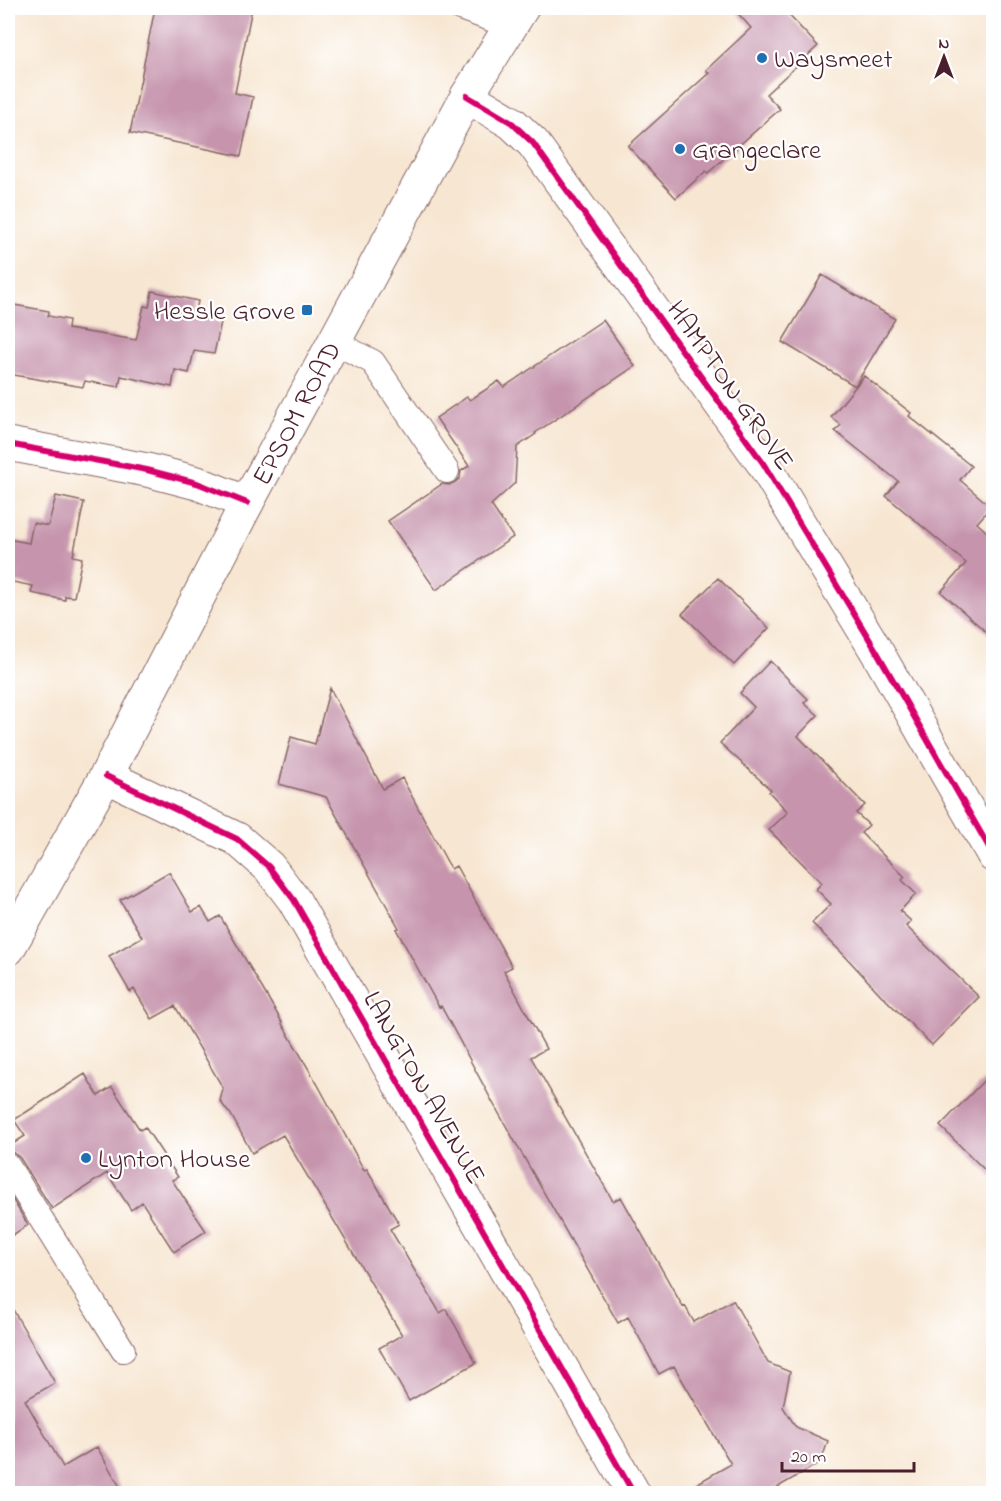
<svg xmlns="http://www.w3.org/2000/svg" width="1001" height="1501" font-family="'Indie Flower',sans-serif">
  <rect width="100%" height="100%" fill="#fff"/>
  <filter id="ink" filterUnits="userSpaceOnUse"><feTurbulence type="fractalNoise" baseFrequency=".0167" numOctaves="2"/><feDisplacementMap in="SourceGraphic" scale="12" xChannelSelector="R" yChannelSelector="G"/><feConvolveMatrix kernelMatrix="1 2 1 2 8 2 1 2 1" color-interpolation-filters="sRGB"/></filter>
  <filter id="wash" filterUnits="userSpaceOnUse"><feTurbulence type="fractalNoise" baseFrequency=".008" numOctaves="4" result="noise"/><feDisplacementMap in="SourceGraphic" scale="24" xChannelSelector="R" yChannelSelector="G"/><feGaussianBlur stdDeviation="1.35" result="paint"/><feColorMatrix in="noise" values="0 0 0 0 0 0 0 0 0 0 0 0 0 0 0 0 0 1.4 0 .05"/><feComposite in="paint" operator="in"/></filter>
  <g filter="url(#wash)">
    <rect width="100%" height="100%" fill="#f7e6d1"/>
    <g id="blocks">
      <path fill="#c695ad" d="M155,8H252L235,93L253,97L241,156L130,133Z
        M733,8H782L818,46L766,94L780,109L708,173L706,171L676,198L628,146L709,73L706,70L751,28Z
        M822,275L895,319L855,386L782,342Z
        M152,291L198,301L195,316L221,322L214,354L194,351L189,373L175,370L172,387L121,376L119,387L85,381L83,387L8,374V304L49,311L48,316L69,320L68,329L136,340L144,306L149,307Z
        M603,320L635,366L535,433L536,434L517,447L515,483L491,505L513,537L436,590L388,521L442,484L449,485L455,482L460,478L461,471L469,466L436,418L467,397L470,400L499,381L504,387Z
        M864,376L911,413L909,416L971,466L960,480L991,507L977,523L990,535L993,531V638L941,592L966,563L886,496L898,481L835,431L841,425L831,417Z
        M56,496L84,502L73,556L82,558L74,597L65,596V600L31,593L33,586L8,581V539L29,543L33,523L48,526Z
        M718,578L769,628L734,665L682,614Z
        M770,661L808,699L804,703L818,715L798,736L865,805L856,813L869,825L861,833L905,877L902,880L916,894L900,911L911,921L906,926L979,997L932,1045L880,994L845,956L812,923L831,904L816,889L822,883L769,830L788,812L769,792L771,790L720,743L754,707L740,693Z
        M330,688L383,789L402,778L451,869L456,866L512,967L504,971L546,1049L531,1057L613,1201L621,1197L683,1307L685,1306L694,1322L733,1300L768,1363L790,1372L783,1407L796,1427L828,1441L821,1462L766,1494H679L731,1464L674,1366L659,1374L628,1317L618,1323L493,1103L441,1006L439,1007L396,929L399,928L326,797L279,784L291,737L315,744Z
        M169,872L192,912L201,907L210,922L220,916L282,1022H281L318,1085L364,1170L367,1169L399,1224L390,1229L440,1313L446,1309L476,1363L409,1401L379,1348L402,1335L283,1135L252,1153L230,1113L228,1112L220,1101L223,1088L175,1006L152,1019L134,989L130,992L109,956L142,937L120,900Z
        M993,1071V1178L940,1126Z
        M85,1074L98,1096L112,1087L140,1130L145,1127L178,1177L172,1180L206,1231L174,1252L142,1202L131,1210L107,1173L52,1209L20,1158L14,1153L8,1152V1147L25,1136L14,1120Z
        M8,1192L28,1225L8,1238Z
        M8,1301L55,1383L25,1400L63,1467L97,1447L124,1494H8Z"/>
    </g>
  </g>
  <g filter="url(#ink)">
    <use href="#blocks" fill-opacity="0" stroke="#876565" stroke-width="1.5"/>
    <g fill="none" stroke-linecap="round" stroke-linejoin="round">
      <g stroke="#876565" stroke-width="26">
        <path id="lane" d="M460,8L510,26
          M334,342L373,362L447,471
          M8,1166L123,1350"/>
      </g>
      <g stroke="#876565" stroke-width="35">
        <path id="street" d="M467,96L512,123L533,143L763,463L877,652L994,856
          M8,444L147,470L197,483L247,503
          M106,776L237,839L269,867L294,900L634,1494"/>
      </g>
      <g stroke="#876565" stroke-width="35">
        <path id="highway" d="M8,949L106,776L247,503L467,96L522,8"/>
      </g>
      <use href="#lane" stroke="#fff" stroke-width="24"/>
      <use href="#street" stroke="#fff" stroke-width="33"/>
      <use href="#highway" stroke="#fff" stroke-width="33"/>
      <g stroke="#fff" stroke-width="10">
        <path id="cycleway" d="M467,96L512,123L533,143L763,463L877,652L994,856
          M8,444L147,470L197,483L247,503
          M106,776L237,839L269,867L294,900L634,1494"/>
      </g>
      <use href="#cycleway" stroke="#d6006c" stroke-width="6"/>
    </g>
  </g>
  <g fill="#1f6fb2" stroke="#fff" stroke-width="2">
    <circle cx="762" cy="58" r="6"/>
    <circle cx="680" cy="149" r="6"/>
    <rect x="301" y="304" width="12" height="12" rx="3"/>
    <circle cx="86" cy="1158" r="6"/>
  </g>
  <g text-anchor="middle" stroke-width="4.5" stroke-linejoin="round" paint-order="stroke">
    <g font-size="27" fill="#4a1f2b" stroke="#fff" text-anchor="start">
      <text x="774" y="67">Waysmeet</text>
      <text x="692" y="158">Grangeclare</text>
      <text x="295" y="319" text-anchor="end">Hessle Grove</text>
      <text x="98" y="1167">Lynton House</text>
    </g>
    <g font-size="27" fill="#4a1f2b" stroke="#fff">
      <text transform="translate(731 385) rotate(55)" y="9">HAMPTON GROVE</text>
      <text transform="translate(296 413) rotate(-62)" y="9">EPSOM ROAD</text>
      <text transform="translate(425 1087) rotate(60)" y="9">LANGTON AVENUE</text>
    </g>
  </g>
  <rect width="1001" height="1501" fill="none" stroke="#fff" stroke-width="30"/>
  <g transform="translate(944 57)" stroke="#ffffff" stroke-width="4.5" paint-order="stroke">
  <path d="M0-4.5L10 22L0 15L-10 22Z" fill="#4a1f2b"/>
  <text y="-9" font-size="16" font-weight="bold" text-anchor="middle" fill="#4a1f2b">N</text>
  </g>
  <path d="M782 1462v9h132v-9" fill="none" stroke="#4a1f2b" stroke-width="3"/>
  <text x="791" y="1462" font-size="18" fill="#4a1f2b" stroke="#ffffff" stroke-width="4.5" paint-order="stroke">20 m</text>
</svg>
